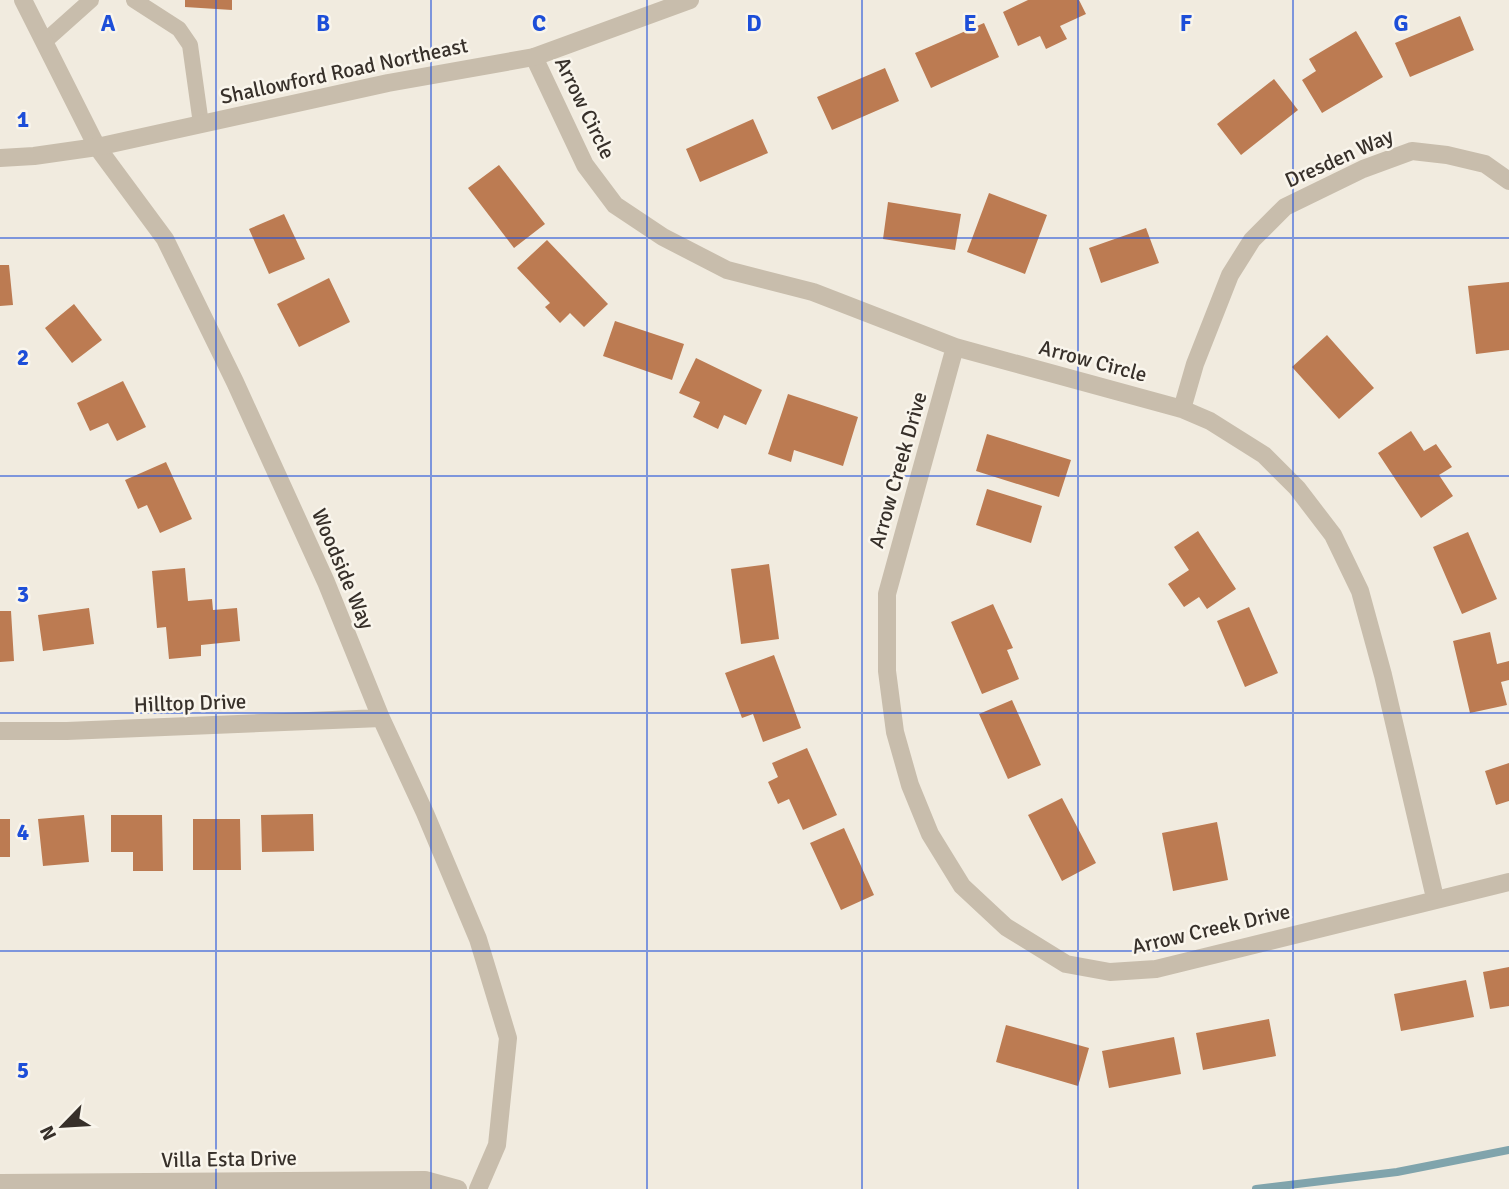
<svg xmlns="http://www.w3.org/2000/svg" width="1509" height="1189" font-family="Signika,sans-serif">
  <rect width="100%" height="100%" fill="#f1ebdf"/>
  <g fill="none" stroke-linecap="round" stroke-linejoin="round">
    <path stroke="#80a4ac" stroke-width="8" d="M1256,1189L1397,1172L1509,1150"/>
  </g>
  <path fill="#bc7b52" d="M185,0H232V10L185,7Z
    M1028,0H1079L1086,14L1060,26L1067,39L1046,49L1040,36L1018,46L1003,12Z
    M1460,16L1474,50L1410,77L1395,43Z
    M984,23L999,57L931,88L915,53Z
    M1356,31L1383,77L1322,113L1302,80L1316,71L1309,59Z
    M885,68L899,101L832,130L817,97Z
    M1274,79L1298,110L1241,155L1217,124Z
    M753,119L768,153L700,182L686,149Z
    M499,165L545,224L514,248L468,188Z
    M989,193L1047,215L1025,274L967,252Z
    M888,202L961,214L955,250L883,239Z
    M284,214L305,259L269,274L249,229Z
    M1146,228L1159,263L1101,283L1089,248Z
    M547,240L608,304L584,327L570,313L560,323L545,307L550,303L517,268Z
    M0,265H9L13,305L0,306Z
    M329,278L350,322L299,347L277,304Z
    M1509,282V350L1476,354L1468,286Z
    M74,304L102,340L72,363L45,328Z
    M615,321L684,344L672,380L603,356Z
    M1327,335L1374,388L1339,419L1292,367Z
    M696,358L762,390L746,425L724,415L718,429L693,417L700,402L679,393Z
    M123,381L146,427L117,441L108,423L90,431L77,403Z
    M788,394L858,417L843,466L794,450L791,462L768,454Z
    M1411,431L1424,451L1436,444L1452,467L1439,475L1453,496L1421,518L1378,453Z
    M987,434L1071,460L1059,497L976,471Z
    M166,462L192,519L160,533L147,505L138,509L125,480Z
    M987,489L1042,506L1031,543L976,525Z
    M1198,531L1236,589L1207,609L1199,597L1184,607L1168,584L1189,570L1174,547Z
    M1468,532L1497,599L1462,614L1433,547Z
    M769,564L779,639L741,644L731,569Z
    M185,568L188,601L212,599L213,610L237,608L240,641L201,645V656L169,659L166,627L157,628L152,571Z
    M993,604L1013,648L1007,650L1019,679L982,694L951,622Z
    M1249,607L1278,673L1245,687L1217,621Z
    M89,608L94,644L43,651L38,615Z
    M0,611H11L14,661L0,662Z
    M1490,632L1497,664L1509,661V680L1501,682L1507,705L1470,713L1453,641Z
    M774,655L801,728L763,742L753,714L742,718L725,673Z
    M1012,700L1041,765L1008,779L979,714Z
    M807,748L837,815L803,830L789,799L778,804L768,782L778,777L772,763Z
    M1509,763V801L1496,805L1485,771Z
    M1062,798L1096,863L1062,881L1028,815Z
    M313,814L314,851L262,852L261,815Z
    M84,815L89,862L43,866L38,819Z
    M111,815H162L163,871H133V852H111Z
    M0,819H10V857H0Z
    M193,819H240L241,870H193Z
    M1217,822L1228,880L1173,891L1162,833Z
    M844,828L874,895L841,910L810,843Z
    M1509,967V1006L1490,1009L1483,972Z
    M1466,980L1474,1017L1401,1031L1394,994Z
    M1269,1019L1276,1056L1203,1070L1196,1033Z
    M1006,1025L1089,1048L1078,1086L996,1062Z
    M1174,1037L1181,1074L1109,1088L1102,1051Z"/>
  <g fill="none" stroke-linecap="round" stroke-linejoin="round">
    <path stroke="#c8bdac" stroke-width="16" d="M134,0L179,29L190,45L201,124
      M44,42L91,0"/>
    <path stroke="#c8bdac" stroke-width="18" d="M23,0L97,147L165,239L235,382L326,582L381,718L425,813L478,939L508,1038L497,1145L478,1189
      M534,57L585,165L615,205L663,237L727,270L813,292L955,347L1182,409L1210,421L1264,455L1297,488L1333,535L1360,591L1383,675L1435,898
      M955,347L887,594V671L895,732L910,785L930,834L962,886L1006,927L1066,964L1110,972L1156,969L1509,882
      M1182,409L1195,364L1230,275L1252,240L1285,207L1363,169L1412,151L1447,155L1485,164L1509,181
      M0,731H67L381,718
      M0,1183L425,1180L458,1189"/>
    <path stroke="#c8bdac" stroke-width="18" d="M0,158L34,156L97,147L388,83L534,57L690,0"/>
  </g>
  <path fill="none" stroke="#1d4ed8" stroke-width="2" stroke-opacity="0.55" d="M216,0V1189M431,0V1189M647,0V1189M862,0V1189M1078,0V1189M1293,0V1189M0,238H1509M0,476H1509M0,713H1509M0,951H1509"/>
  <g text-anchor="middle" stroke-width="5" stroke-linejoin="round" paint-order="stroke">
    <g font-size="21" fill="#37302a" stroke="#f9f5ec">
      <text transform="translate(344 71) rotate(-12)" y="7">Shallowford Road Northeast</text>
      <text transform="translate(585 108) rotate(64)" y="7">Arrow Circle</text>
      <text transform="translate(1339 158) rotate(-24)" y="7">Dresden Way</text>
      <text transform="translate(1093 361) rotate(15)" y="7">Arrow Circle</text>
      <text transform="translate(898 470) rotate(-74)" y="7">Arrow Creek Drive</text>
      <text transform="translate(343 569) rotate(67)" y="7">Woodside Way</text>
      <text transform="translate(190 703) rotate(-2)" y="7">Hilltop Drive</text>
      <text transform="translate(1211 929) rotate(-13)" y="7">Arrow Creek Drive</text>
      <text transform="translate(229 1159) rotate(-1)" y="7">Villa Esta Drive</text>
    </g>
  </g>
  <g font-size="23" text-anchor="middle" font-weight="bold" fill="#1d4ed8" stroke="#f9f5ec" stroke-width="5" stroke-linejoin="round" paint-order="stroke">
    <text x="108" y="31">A</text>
    <text x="323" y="31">B</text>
    <text x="539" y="31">C</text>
    <text x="754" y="31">D</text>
    <text x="970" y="31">E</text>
    <text x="1186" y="31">F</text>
    <text x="1401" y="31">G</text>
    <text x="23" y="127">1</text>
    <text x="23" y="365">2</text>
    <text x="23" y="602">3</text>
    <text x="23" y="840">4</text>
    <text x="23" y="1078">5</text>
  </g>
  <g transform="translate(63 1126) rotate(245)" stroke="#f9f5ec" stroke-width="5" paint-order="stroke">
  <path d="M0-5L12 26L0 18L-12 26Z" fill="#37302a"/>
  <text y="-10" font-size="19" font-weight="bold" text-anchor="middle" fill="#37302a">N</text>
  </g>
</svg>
